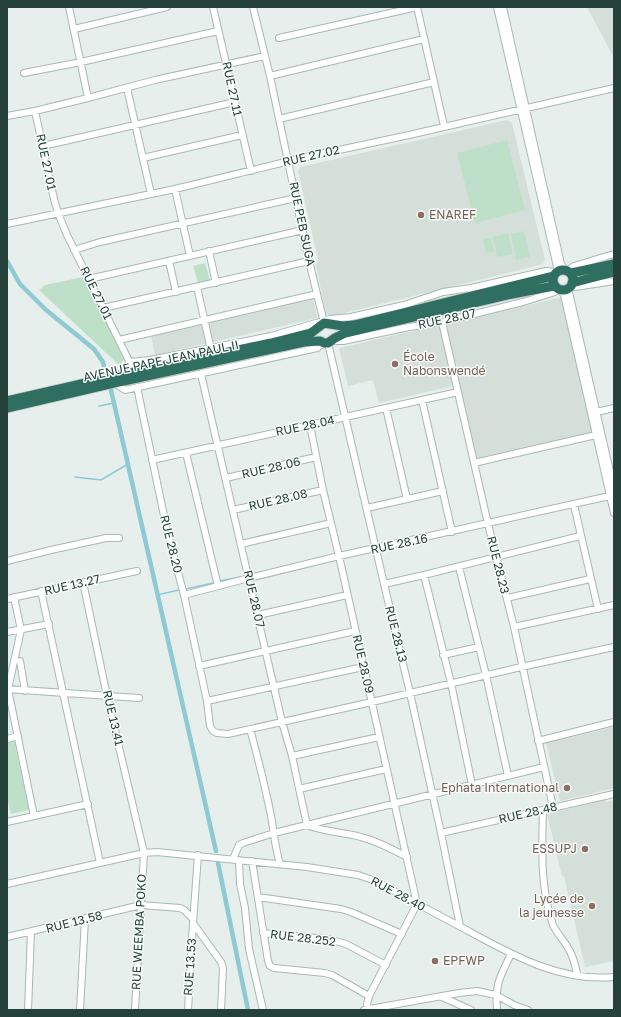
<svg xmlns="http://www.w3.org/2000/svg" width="621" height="1017" font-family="'Golos Text',sans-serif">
  <rect width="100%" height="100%" fill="#e6efeb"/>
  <path fill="#d4dfda" d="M587,7H614V58Z
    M507,120L512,123L545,260L543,264L332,316L326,314L316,266L318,259L298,171L300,167Z
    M313,297L317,318L155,355L151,335Z
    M563,297L594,432L477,460L446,324Z
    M439,325L453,386L379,403L373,380L348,386L339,348Z
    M614,727V788L560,801L546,743Z
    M605,800L606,802L614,800V961L585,967L564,876H562L547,814Z"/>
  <path fill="#bfe0c8" d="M507,140L525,210L475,223L457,153Z
    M524,231L530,257L516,260L511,234Z
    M508,233L513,254L497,257L493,237Z
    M491,238L494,252L486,253L483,239Z
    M205,263L210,280L198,283L193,266Z
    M83,277L125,357L120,366L39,290L45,285Z
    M14,740L29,810L11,814L7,798V741Z"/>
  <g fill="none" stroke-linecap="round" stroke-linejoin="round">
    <path stroke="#8ec9d4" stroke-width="1.5" d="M99,406L114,403
      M75,477L101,480L128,464
      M251,574L255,573
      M220,581L245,576
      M186,589L213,583
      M157,595L179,590"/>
    <path stroke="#8ec9d4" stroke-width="4.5" d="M7,261L20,284L46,310L94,349L103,362L105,371
      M111,390L216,851
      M218,863L248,1010"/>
    <g stroke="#a8b8b2" stroke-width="8">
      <path id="minor" d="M69,7L88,98
        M213,7L251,171
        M253,7L270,76L309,261L324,323
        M417,7L444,126
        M497,7L558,271
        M503,7L561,264L565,270
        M74,29L167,7
        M279,38L417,7
        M24,73L81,62L218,31
        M270,76L424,39
        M127,88L151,194
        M35,111L54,199L58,213L67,235L131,365
        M7,116L35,111L88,98L155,80L265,56
        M279,119L434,82
        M43,146L235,102
        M143,158L242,135
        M175,189L190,256
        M7,224L175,189L306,157L409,135L614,88
        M74,250L100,242L296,198
        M209,251L216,283
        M169,261L176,292
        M567,271L574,266L614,254
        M89,279L303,230
        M570,286L575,287L614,281
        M197,287L211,350
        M568,288L614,489
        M561,290L564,295L614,513
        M103,308L309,261
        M442,322L488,524L514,627L553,807
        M119,340L317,294
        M332,341H343L409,327L442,322L523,302L555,292L558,289
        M328,343L384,584L410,693L441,833L460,926
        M130,362L150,360L271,336L330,319L351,317L404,305L443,292L471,288L546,271L556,272
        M201,374L282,722L292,756L307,825C324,832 343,832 361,837C377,841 392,849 407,857
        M114,383L125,390L317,348L324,343
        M137,387L167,530L184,595L207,701L210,726L213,731L217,733L228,734L372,702L521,667L614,647
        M422,400L452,532
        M386,408L407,499
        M596,412L614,408
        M310,425L323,490L339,556L417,904L369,996L367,1004L368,1009
        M186,453L218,586
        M152,460L458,392
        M474,463L596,435
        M226,478L316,457
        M574,505L598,609
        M367,508L443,491
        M233,510L323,490
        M241,544L331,523
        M7,561L51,550L106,538H119
        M459,567L486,675L508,776
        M424,575L451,683L472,785
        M83,582L107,696L144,853L135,1010
        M384,584L424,575L580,536
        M41,591L100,863
        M184,595L249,578L339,556L614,495
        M14,597L21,630L8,689L34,816
        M507,598L590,579
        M7,599L137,571
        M258,615L347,595
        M514,627L614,605
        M7,632L49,624
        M443,655L479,647
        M20,661L25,691
        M199,666L355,631
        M7,689L139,698
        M207,701L363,667
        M250,729C258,758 265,786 271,816C274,832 275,848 280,864
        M7,739L18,736
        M538,741L614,722
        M292,756L379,737
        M299,789L386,769
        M543,810C542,847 540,889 553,925C557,934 564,940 568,948C574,956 575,967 578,976
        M7,822L88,804
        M441,833L614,794
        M198,855L193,923L221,962L223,968L221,1010
        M233,859L239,845L243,843L274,833L544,767
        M239,860L240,884L245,908L249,949L263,1010
        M252,861L268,961L270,966L274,968L325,973L332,975L369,996
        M7,884L144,853L157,852L307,867L358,875L373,880C388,887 403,896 418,904C436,914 454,923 472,933C516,957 562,982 614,977
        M258,897L341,909L351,912L402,934
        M263,933L328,939L346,944L386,965
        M7,937L141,905L180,908L184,910L193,919
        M442,997L471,1010
        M28,1010L31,932
        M80,1010L85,919
        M188,1010L193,923
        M364,1010L459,993L477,991L496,995L514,1005L528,1010
        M497,1010C495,983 500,977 511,954"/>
    </g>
    <g stroke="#c2cac8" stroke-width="11">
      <path id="highway" d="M553 280a10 10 0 1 1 20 0a10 10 0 1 1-20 0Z
        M571,273L614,264
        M572,283L614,272
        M7,401L134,372L271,343L311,333L324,323L343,326L354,325L553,276
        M7,408L114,383L304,342L320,341L324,343H328L335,338L345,333L512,294L554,286"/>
    </g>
    <use href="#minor" stroke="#fff" stroke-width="6"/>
    <use href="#highway" stroke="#2f6f62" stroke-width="9"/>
  </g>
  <g fill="#8d6e63" stroke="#f7fbf9" stroke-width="1.5">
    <circle cx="421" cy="215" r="4"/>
    <circle cx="395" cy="364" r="4"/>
    <circle cx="567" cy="788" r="4"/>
    <circle cx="585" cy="849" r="4"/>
    <circle cx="592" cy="906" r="4"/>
    <circle cx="435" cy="961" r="4"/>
  </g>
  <g text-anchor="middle" stroke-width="3" stroke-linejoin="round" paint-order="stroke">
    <g font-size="12" fill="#24423a" stroke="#f7fbf9">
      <text transform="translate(232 89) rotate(78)" y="4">RUE 27.11</text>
      <text transform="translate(311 156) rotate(-13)" y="4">RUE 27.02</text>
      <text transform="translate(46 162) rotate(78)" y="4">RUE 27.01</text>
      <text transform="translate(302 224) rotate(78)" y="4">RUE PEB SUGA</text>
      <text transform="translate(96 293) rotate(64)" y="4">RUE 27.01</text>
      <text transform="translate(447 319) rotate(-12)" y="4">RUE 28.07</text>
      <text transform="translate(161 361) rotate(-12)" y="4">AVENUE PAPE JEAN PAUL II</text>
      <text transform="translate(305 426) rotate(-12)" y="4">RUE 28.04</text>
      <text transform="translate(271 468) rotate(-13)" y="4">RUE 28.06</text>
      <text transform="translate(278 500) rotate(-13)" y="4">RUE 28.08</text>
      <text transform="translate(171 544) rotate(76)" y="4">RUE 28.20</text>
      <text transform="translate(399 544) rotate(-12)" y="4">RUE 28.16</text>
      <text transform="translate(498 565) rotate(76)" y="4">RUE 28.23</text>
      <text transform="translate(72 585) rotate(-13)" y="4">RUE 13.27</text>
      <text transform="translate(254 599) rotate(77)" y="4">RUE 28.07</text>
      <text transform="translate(396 634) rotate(76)" y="4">RUE 28.13</text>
      <text transform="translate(363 664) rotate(77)" y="4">RUE 28.09</text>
      <text transform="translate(113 718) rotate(77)" y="4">RUE 13.41</text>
      <text transform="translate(528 813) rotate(-13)" y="4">RUE 28.48</text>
      <text transform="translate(398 894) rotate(28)" y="4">RUE 28.40</text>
      <text transform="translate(74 922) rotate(-14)" y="4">RUE 13.58</text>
      <text transform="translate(139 932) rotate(-87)" y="4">RUE WEEMBA POKO</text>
      <text transform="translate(303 938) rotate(7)" y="4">RUE 28.252</text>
      <text transform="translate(190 967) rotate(-86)" y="4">RUE 13.53</text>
    </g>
    <g font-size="12" fill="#785e54" stroke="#f7fbf9" text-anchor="start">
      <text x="429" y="219">ENAREF</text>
      <text x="403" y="361">École<tspan x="403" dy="14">Nabonswendé</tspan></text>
      <text x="559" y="792" text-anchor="end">Ephata International</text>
      <text x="577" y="853" text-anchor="end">ESSUPJ</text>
      <text x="584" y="903" text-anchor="end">Lycée de<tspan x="584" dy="14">la jeunesse</tspan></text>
      <text x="443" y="965">EPFWP</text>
    </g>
  </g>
  <rect width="621" height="1017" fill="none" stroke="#24423a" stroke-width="16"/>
</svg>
